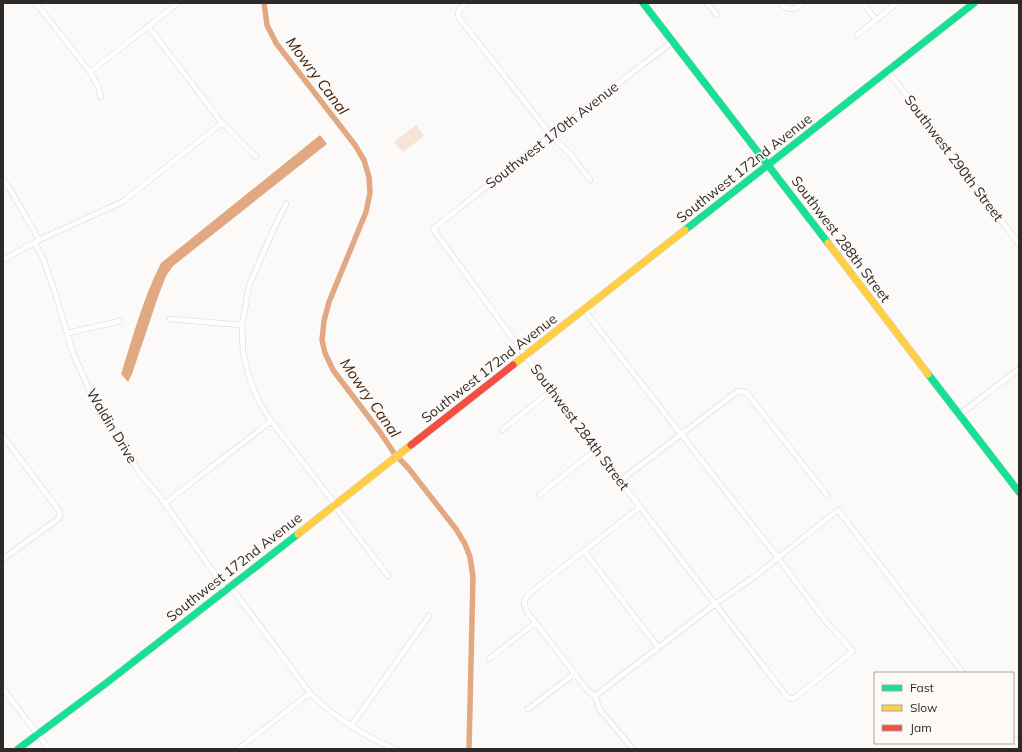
<svg xmlns="http://www.w3.org/2000/svg" width="1022" height="752" font-family="Mulish,sans-serif">
  <rect width="100%" height="100%" fill="#fcfaf8"/>
  <path fill="#f7e3d7" d="M416,125L424,136L403,152L394,142Z"/>
  <path fill="#e2a881" d="M320,135L327,144L173,266L166,276L159,294L132,374L128,382L121,374C133,337 143,298 161,263Z"/>
  <g fill="none" stroke-linecap="round" stroke-linejoin="round">
    <path stroke="#e2a881" stroke-width="5.5" d="M264,3L267,25L276,43L355,145L364,160L369,177L370,193L366,212L329,302L324,321L322,340L325,353L333,370L380,432L394,453L409,469L456,529L465,544L470,557L473,577L469,749"/>
    <g stroke="#d9d6d4" stroke-width="6">
      <path id="street" d="M36,3L90,72L98,86L101,97
        M467,3C461,8 456,10 459,18L551,135L571,155L590,180
        M707,3L717,15
        M780,3C788,12 795,10 803,3
        M863,3L876,20
        M148,26L222,123L256,157
        M857,35L897,3
        M888,71L1019,244
        M90,72L178,3
        M3,180L10,189L39,240
        M286,204L274,228L249,286L242,325L243,352L248,374L258,400L271,421L335,504
        M35,243L43,258L56,296L73,353L96,405L108,426L132,459L138,471L158,494L217,577L225,590
        M3,260L39,240L122,202L222,123
        M584,310L778,558L827,623L853,651L793,699L788,698L620,481L612,469L533,366L433,229L551,135L672,42
        M170,319L242,325
        M68,333L120,321
        M959,415L1019,369
        M502,430L552,390
        M3,436L60,512V515L58,519L3,559
        M620,481L738,391L746,392L827,495
        M539,495L597,449
        M164,504L271,421
        M334,505L388,576
        M584,551L658,647
        M230,586L310,693C334,717 364,736 395,749
        M489,659L535,623
        M3,689L49,749
        M595,696L715,604L754,577L838,510L963,673
        M528,709L574,674
        M351,726L429,616
        M1013,738L1019,746
        M238,749L310,693
        M633,749L600,710L595,696L588,691L528,613L524,604L526,597L530,593L640,507"/>
    </g>
    <g stroke="#d9d6d4" stroke-width="8">
      <path id="fast" d="M643,3L828,243
        M685,230L974,3
        M928,374L1019,492
        M18,749L105,684L298,534"/>
    </g>
    <g stroke="#d9d6d4" stroke-width="8">
      <path id="slow" d="M828,243L928,374
        M513,365L685,230
        M298,534L411,445"/>
    </g>
    <g stroke="#d9d6d4" stroke-width="8">
      <path id="jam" d="M411,445L513,365"/>
    </g>
    <use href="#street" stroke="#fffefe" stroke-width="5"/>
    <use href="#fast" stroke="#16e098" stroke-width="7"/>
    <use href="#slow" stroke="#ffcf43" stroke-width="7"/>
    <use href="#jam" stroke="#f24e42" stroke-width="7"/>
  </g>
  <g text-anchor="middle" stroke-width="3" stroke-linejoin="round" paint-order="stroke">
    <g font-size="14" fill="#2e2a28" stroke="#fdf9f7">
      <text transform="translate(552 135) rotate(-38)" y="5">Southwest 170th Avenue</text>
      <text transform="translate(954 158) rotate(53)" y="5">Southwest 290th Street</text>
      <text transform="translate(744 168) rotate(-38)" y="5">Southwest 172nd Avenue</text>
      <text transform="translate(841 239) rotate(53)" y="5">Southwest 288th Street</text>
      <text transform="translate(489 368) rotate(-38)" y="5">Southwest 172nd Avenue</text>
      <text transform="translate(112 426) rotate(59)" y="5">Waldin Drive</text>
      <text transform="translate(580 427) rotate(53)" y="5">Southwest 284th Street</text>
      <text transform="translate(234 567) rotate(-38)" y="5">Southwest 172nd Avenue</text>
    </g>
    <g font-size="15" font-style="italic" fill="#45240c" stroke="#fdf9f7">
      <text transform="translate(317 76) rotate(53)" y="5">Mowry Canal</text>
      <text transform="translate(370 398) rotate(55)" y="5">Mowry Canal</text>
    </g>
  </g>
  <rect width="1022" height="752" fill="none" stroke="#2e2a28" stroke-width="8"/>
  <rect x="874" y="672" width="140" height="72" fill="#fdf9f7" stroke="#aaa6a4"/>
  <rect x="882" y="685" width="20" height="6" fill="#16e098" stroke="#aaa6a4"/>
  <text x="910" y="692" font-size="12" fill="#2e2a28">Fast</text>
  <rect x="882" y="705" width="20" height="6" fill="#ffcf43" stroke="#aaa6a4"/>
  <text x="910" y="712" font-size="12" fill="#2e2a28">Slow</text>
  <rect x="882" y="725" width="20" height="6" fill="#f24e42" stroke="#aaa6a4"/>
  <text x="910" y="732" font-size="12" fill="#2e2a28">Jam</text>
</svg>
